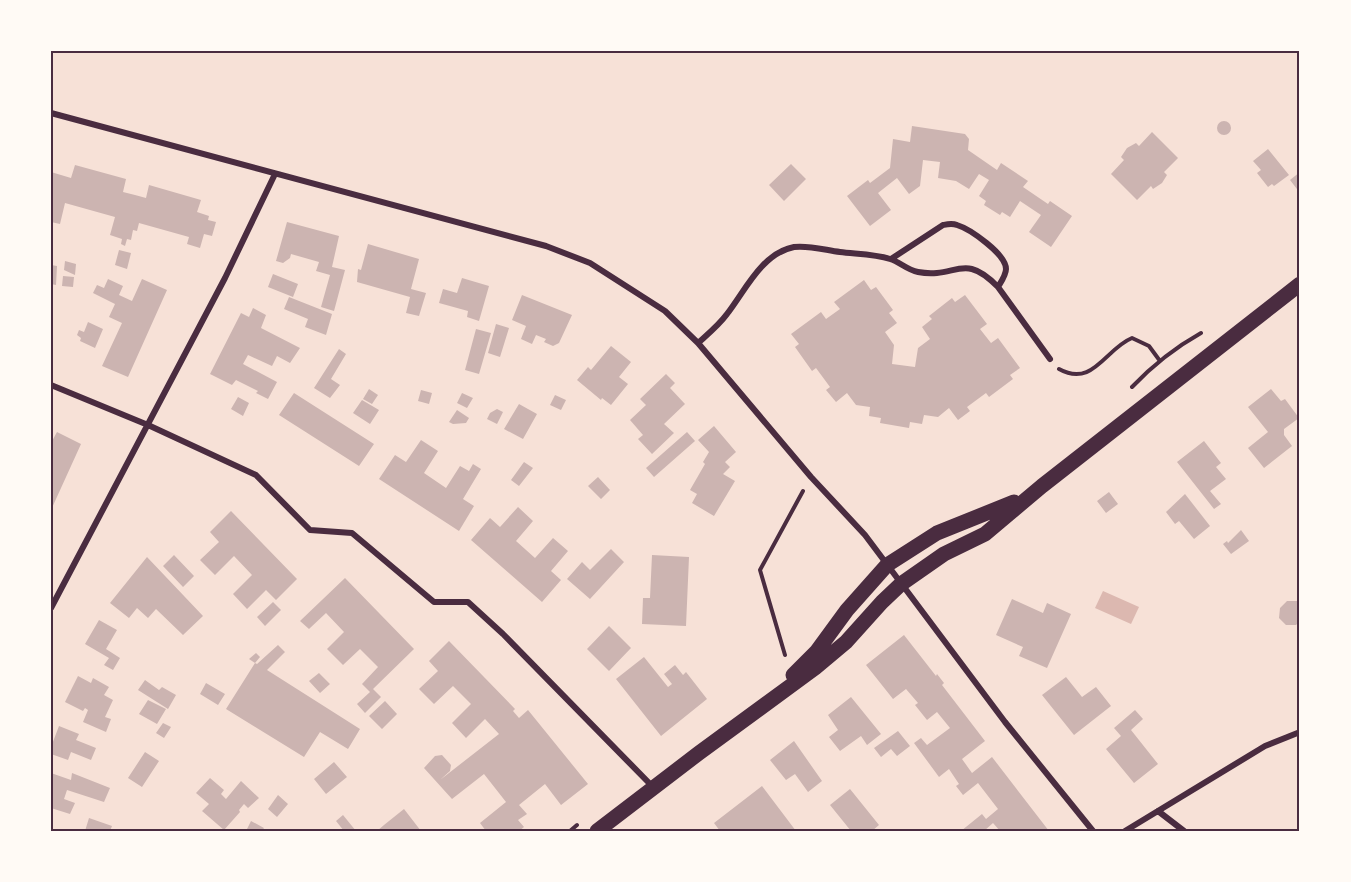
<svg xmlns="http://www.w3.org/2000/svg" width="1351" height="882" font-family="Inter,sans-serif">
  <rect width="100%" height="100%" fill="#f7e1d7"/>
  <path fill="#dcb8b0" d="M1103,591L1139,607L1131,624L1095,608Z"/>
  <path fill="#ccb4b1" d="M1217 128a7 7 0 1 1 14 0a7 7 0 1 1-14 0Z
    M912,126L965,134L969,139L968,150L997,170L1001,163L1028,181L1023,187L1048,204L1050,201L1072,216L1051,247L1029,232L1041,215L1020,201L1010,217L1002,212L1000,215L984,205L986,201L979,196L989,180L979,174L969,189L956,181L938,178L940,162L923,160L920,186L909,194L897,178L878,193L891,210L870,226L847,196L868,180L870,183L890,168L893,139L910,142Z
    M1152,132L1178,158L1164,172L1167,175L1162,183L1153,189L1151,186L1137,200L1111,174L1124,160L1121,157L1127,148L1136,143L1139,146Z
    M1268,149L1289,175L1274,186L1272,184L1268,187L1257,173L1261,170L1253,161Z
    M791,164L806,179L784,201L769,185Z
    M75,165L126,179L123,192L135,195L146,198L149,185L201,200L197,212L209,216L208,220L216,222L212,236L204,234L200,248L187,244L189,237L139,223L137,231L133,230L131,240L127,239L125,246L121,244L122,239L110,235L115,217L65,203L60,224L51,222L53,202L51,201V172L71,178Z
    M1300,172V193L1290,180Z
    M287,222L339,236L332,267L345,270L334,311L321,307L330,275L316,271L319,262L291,254L290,258L283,263L276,261Z
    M368,244L419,259L411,289L426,293L419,316L406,313L410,297L357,282L358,269L361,270Z
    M119,250L131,253L127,269L115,265Z
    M65,261L76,264L75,275L64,270Z
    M51,265L57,266L56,285L51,284Z
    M273,274L298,284L293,297L268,287Z
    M63,276L74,277L73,287L62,286Z
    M462,278L489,286L479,321L467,317L468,311L439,303L443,289L457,293Z
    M108,279L123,286L119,295L132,301L142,279L167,290L128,377L102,366L122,323L109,317L115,304L93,293L97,285L104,288Z
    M864,280L871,290L876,287L893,310L889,313L897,323L885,332L894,345L892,364L915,367L918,348L930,339L922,327L932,319L929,316L952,298L955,302L965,295L987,324L980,329L991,343L998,338L1020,368L1010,375L1013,379L989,397L986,393L967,407L970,411L958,420L949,408L938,417L924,415L922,424L910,422L909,428L880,423L881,418L869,416L870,407L856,405L847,393L836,402L826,390L830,387L816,368L812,371L795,347L799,344L791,334L821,312L826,319L840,309L834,302Z
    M522,295L572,315L559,343L553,346L544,342L546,339L536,335L532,344L521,339L526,326L512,320Z
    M289,297L332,314L326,335L305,327L308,319L284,309Z
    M253,308L266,315L261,328L300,348L290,363L277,356L272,366L248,355L243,364L277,382L268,399L256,393L258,391L236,380L232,385L210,374L241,313L249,317Z
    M88,322L103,329L95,348L80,341L81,338L77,335L79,330L84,332Z
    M496,324L509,328L500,357L488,353Z
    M476,329L491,333L479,374L465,370Z
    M611,346L631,362L619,377L628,384L611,405L602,398L601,400L577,380L588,367L591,370Z
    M339,349L346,354L331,379L340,385L330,398L314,388Z
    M666,374L675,383L670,388L685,404L664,424L674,433L652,454L638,439L643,435L630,420L646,405L640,399Z
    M369,389L378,395L372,404L363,399Z
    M1271,389L1281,401L1285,399L1299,418L1284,429V435L1292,446L1264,468L1248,448L1268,432L1248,407Z
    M421,390L432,393L429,404L418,401Z
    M294,393L374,444L359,466L279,415Z
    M462,393L473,398L467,408L457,403Z
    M555,395L566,400L561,410L550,405Z
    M238,397L249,403L243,416L231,409Z
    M362,400L379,410L370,424L353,413Z
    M519,404L537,414L523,439L504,429Z
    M497,409L503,412L497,424L487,419L490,413Z
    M457,410L469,418L466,423L453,424L449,422Z
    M714,426L736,452L725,462L730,467L723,474L735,481L714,516L692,503L697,494L690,490L705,464L703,462L709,452L698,440Z
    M57,432L81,444L51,510V443Z
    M687,432L695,441L654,477L646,468Z
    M421,440L438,451L424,473L446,488L460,466L469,471L473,464L481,469L463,499L474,506L459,531L379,479L395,455L406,462Z
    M1204,441L1221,463L1216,467L1226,479L1210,491L1221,504L1214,509L1177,462Z
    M524,462L533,468L519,486L511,480Z
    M598,477L610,490L601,499L588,486Z
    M1109,492L1118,504L1106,513L1097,501Z
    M1185,494L1210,526L1194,539L1179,521L1175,524L1166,512Z
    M518,507L533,521L516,541L535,558L553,538L568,551L551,571L561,580L542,602L471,540L490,518L500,527Z
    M231,511L297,579L276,600L266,590L247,609L233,594L252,575L234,556L215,575L200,560L219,542L210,532Z
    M1241,530L1249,541L1231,554L1223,544L1227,541L1228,543Z
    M611,549L624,562L590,599L567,579L582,562L590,570Z
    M174,555L194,576L183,587L163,566Z
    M652,555L689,557L686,626L642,624L643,598H650Z
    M147,557L203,616L183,635L156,609L148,618L137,608L129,618L110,603Z
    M345,578L414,649L373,689L381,697L365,713L357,704L370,692L362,684L378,667L360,649L343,665L327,649L344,632L326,613L309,629L300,621Z
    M1012,599L1043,613L1047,603L1071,614L1047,668L1019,656L1023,647L996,635Z
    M1287,601H1297L1300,604V621L1296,625H1286L1279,618L1280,608Z
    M273,602L281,610L265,626L257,617Z
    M99,620L117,630L106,649L120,658L113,670L104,665L109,658L85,644Z
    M609,626L631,648L609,671L587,649Z
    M904,635L936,676L937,674L944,683L942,685L985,741L962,759L972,773L992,757L1049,831H1015L1013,829L1011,831H1000L993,823L984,831H961L982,814L986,819L998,809L978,783L963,795L956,786L959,784L949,769L939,777L914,743L921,738L927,745L950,728L937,712L927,720L915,705L918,703L906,689L893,699L866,665Z
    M449,641L515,709L513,711L519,718L528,710L588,784L561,805L545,784L519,805L527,814L518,820L524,827L519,831H486L480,823L506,802L484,774L452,799L424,768L435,756L442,755L451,765L450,771L440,780L499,734L485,719L466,738L452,723L471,704L453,686L434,704L419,689L438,671L429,661Z
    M278,645L285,652L267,670L360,729L348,749L320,732L304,757L226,709L255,663L249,659L256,653L260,657L255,663L257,664Z
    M644,657L668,687L672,684L664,674L675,665L683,675L686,672L707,699L661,736L616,679Z
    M319,673L330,684L320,693L309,681Z
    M78,676L91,683L93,678L109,687L104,695L113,700L105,717L111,719L106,732L83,722L88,710L85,708L83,711L65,702Z
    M1066,677L1082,697L1096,687L1111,706L1074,735L1042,695Z
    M145,680L159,690L162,687L176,695L168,709L138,690Z
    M206,683L225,694L218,705L200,694Z
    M851,697L881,734L867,745L861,736L840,751L829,737L838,730L828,715Z
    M148,700L166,709L157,724L139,714Z
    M385,701L397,714L382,729L369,716Z
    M1135,710L1143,719L1131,730L1158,764L1134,783L1106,749L1121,736L1114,728Z
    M163,723L171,727L164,738L156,733Z
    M59,726L79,734L76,740L96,748L91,760L71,752L68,760L51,754V747Z
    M898,731L910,746L897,756L891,749L881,757L874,748Z
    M794,741L822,781L808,792L795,774L786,780L770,760Z
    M145,752L159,761L142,787L128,778Z
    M334,762L347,777L326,794L314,779Z
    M51,773L71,780L72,773L110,788L104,802L67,790L64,799L75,803L70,814L51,808Z
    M210,778L224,790L221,794L226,799L241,781L259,798L248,808L244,804L239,810L240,812L224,830L202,811L209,804L196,793Z
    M762,786L796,831H720L714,823Z
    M850,789L879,825L872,831H851L830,805Z
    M278,795L288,804L277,817L268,809Z
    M404,809L421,831H377L384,825Z
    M343,815L356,831H344L336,821Z
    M89,818L112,826L110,831H85Z
    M251,821L264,828L262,831H246Z"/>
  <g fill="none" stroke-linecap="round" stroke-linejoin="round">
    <path stroke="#4a2c40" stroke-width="4" d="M1059,369C1093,388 1105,349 1132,338L1149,346L1160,361
      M1132,387C1152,366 1176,347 1201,333
      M785,655L760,570L803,491
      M570,831L577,825"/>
    <path stroke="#4a2c40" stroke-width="6" d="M51,113L546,246L590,263L665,311L698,343L811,477L865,535L1005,722L1093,831
      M891,259L943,225C948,224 952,223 957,225C970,229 1006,254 1006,269C1006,275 1001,282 998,287
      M698,343C708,334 719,325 727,314C745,291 762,253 794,247C808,245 825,250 840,252C855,254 875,254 890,259C900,262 907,270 918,272C957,279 963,251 998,287L1050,359
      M51,385L148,425L256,475L310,530L352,533L434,602H468L503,634L653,787
      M51,608L225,278L275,174
      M1158,811L1184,831
      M1125,831L1265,746L1300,732"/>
    <path stroke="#4a2c40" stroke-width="15" d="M793,675L817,651L847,610L887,565L937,533L1014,502
      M597,831L699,753L815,668L846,642L882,602L901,584L944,554L985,534L1042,486L1300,284"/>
  </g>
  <rect width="1351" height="882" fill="none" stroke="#fffaf5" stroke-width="105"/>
  <rect x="52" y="52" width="1246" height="778" fill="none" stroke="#4a2c40" stroke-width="2"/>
</svg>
